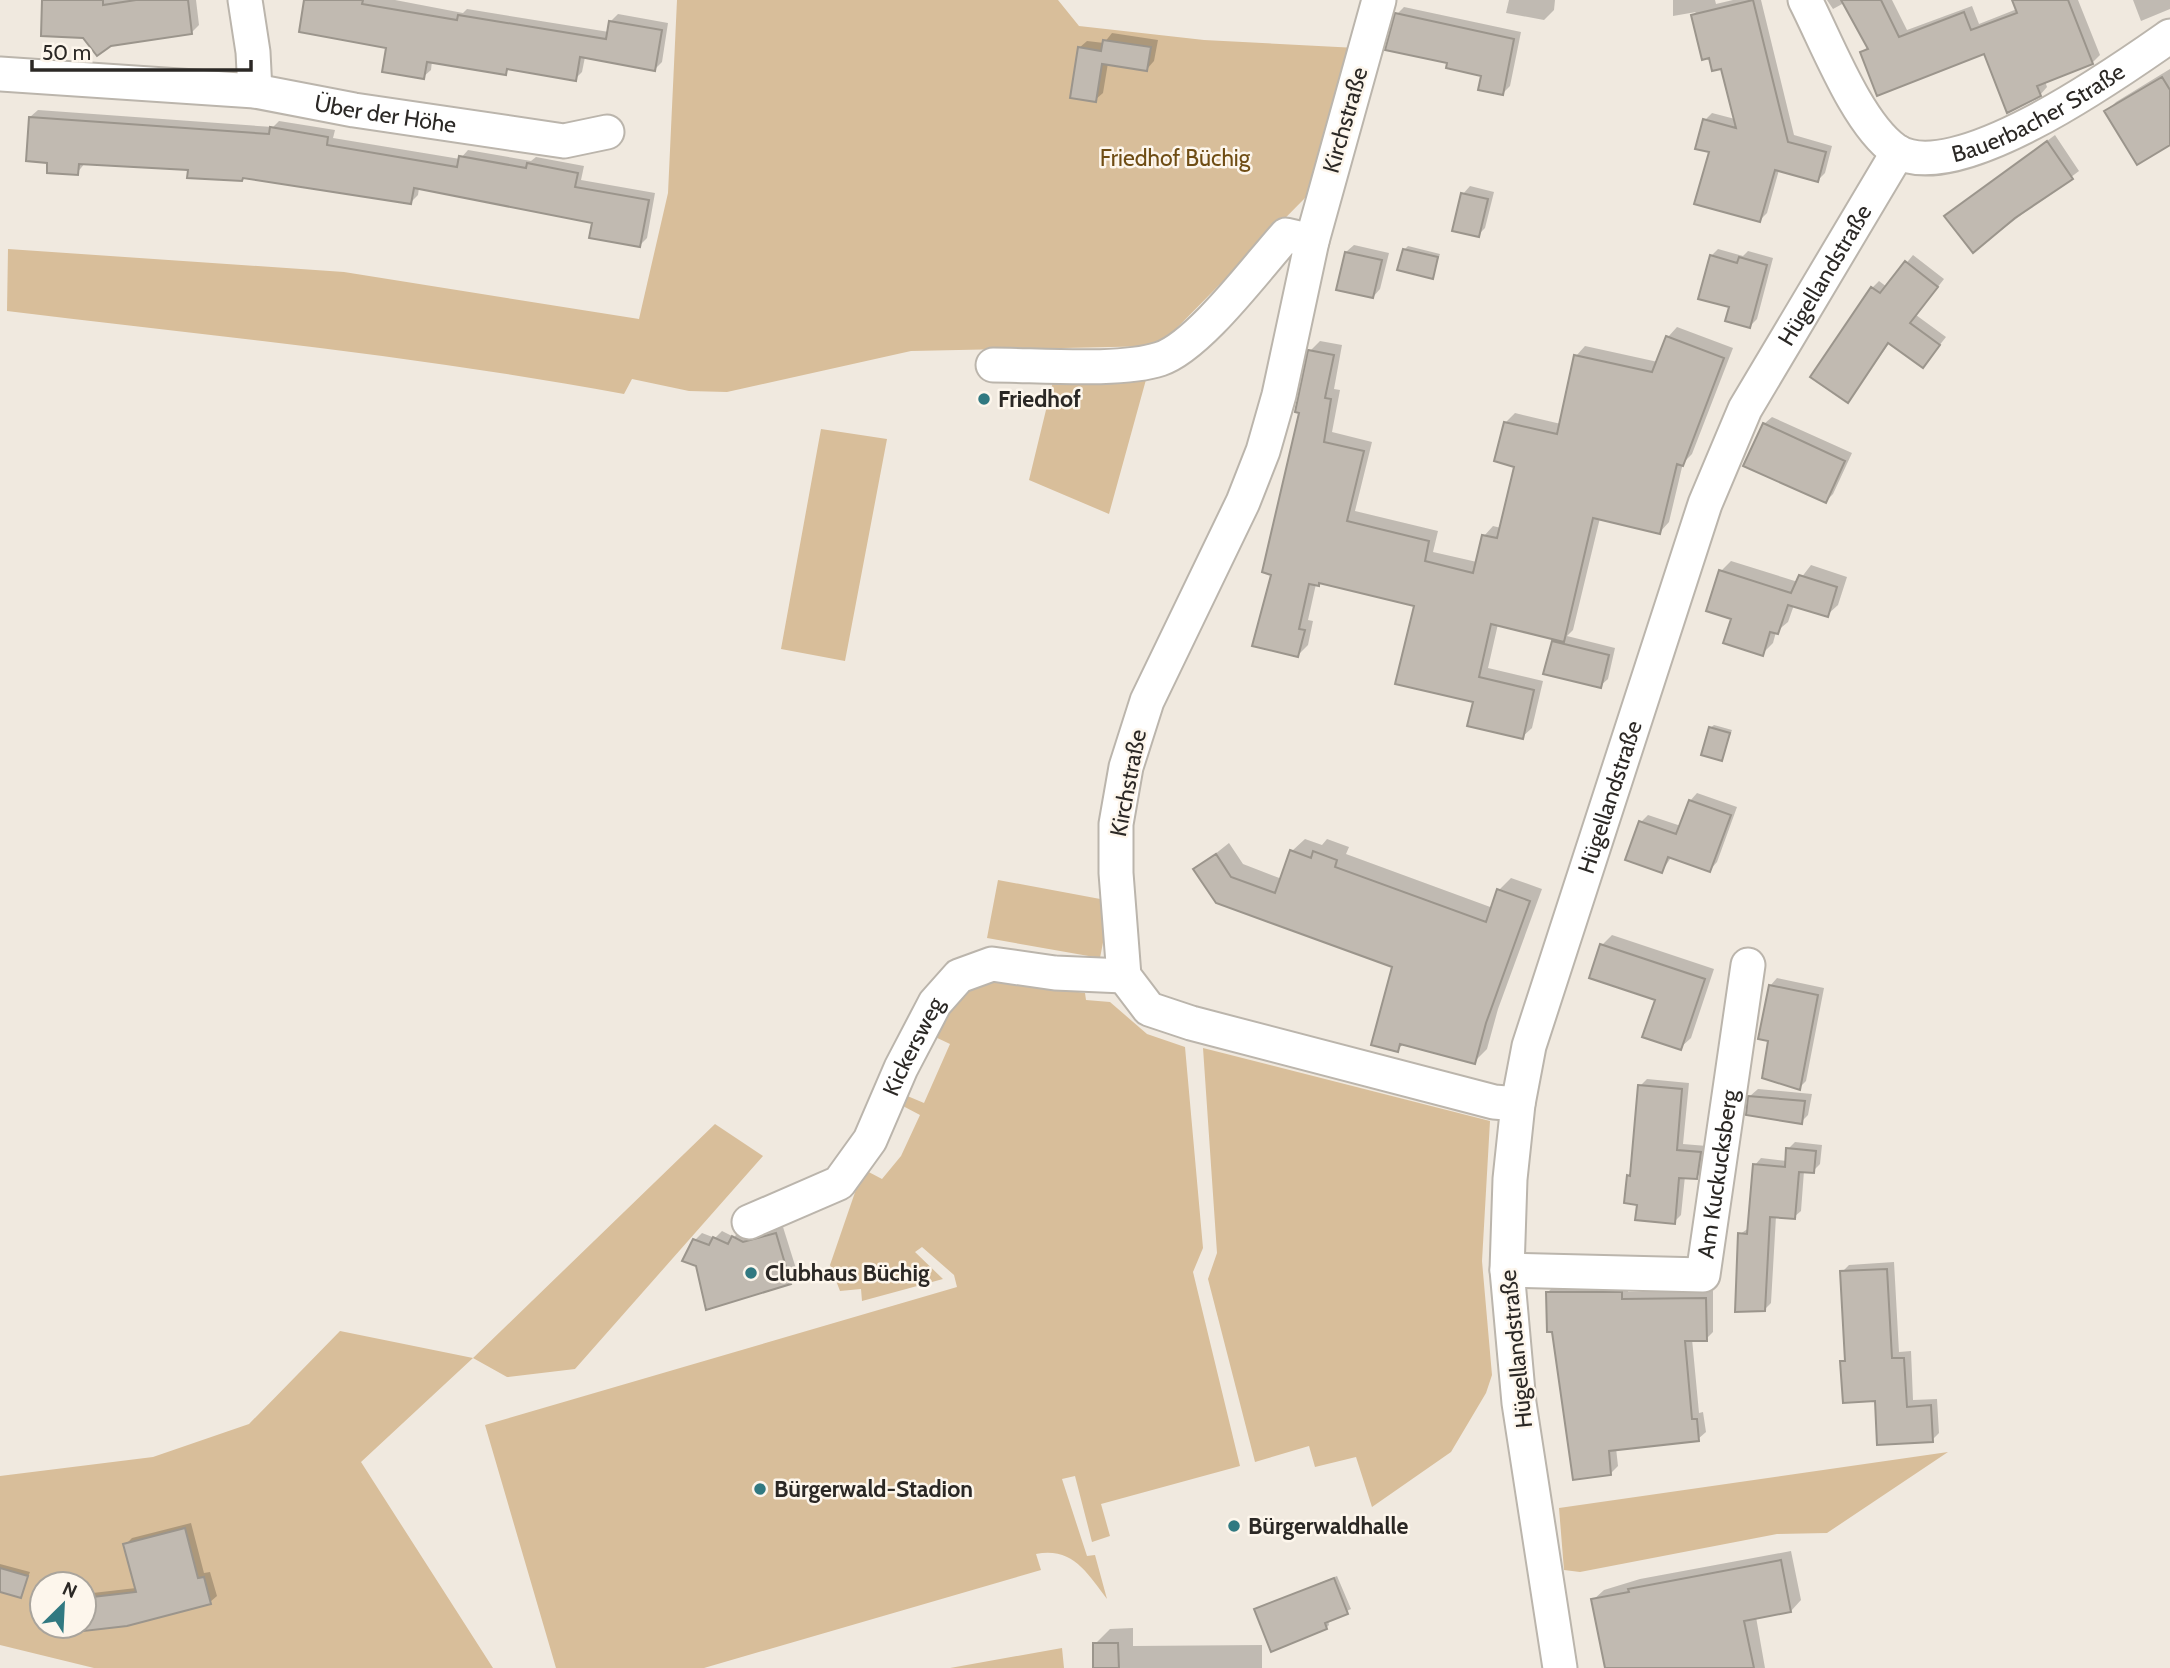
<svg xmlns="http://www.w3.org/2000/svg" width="2170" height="1668" font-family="Cabin,sans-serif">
  <rect width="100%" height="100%" fill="#f0e9df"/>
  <path fill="#d8be9a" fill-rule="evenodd" d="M677,0H1058L1079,26L1204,40L1357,48L1306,197L1159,346L911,351L727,392L689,391L632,379L624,394C420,356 213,336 7,311L8,249L344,272L639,319L668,193Z
    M1147,376L1109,514L1029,480L1054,377Z
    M821,429L887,439L845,661L781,649Z
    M998,880L1111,901L1100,958L987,938Z
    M998,980L1085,993L1086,1000L1110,1002L1147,1034L1185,1047L1203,1248L1193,1272L1240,1466L1101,1504L1110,1536L1092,1542L1075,1476L1062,1479L1087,1556L1095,1555L1107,1599C1087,1573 1073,1547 1036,1554L1041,1570L704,1668H556L485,1425L957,1287L954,1275L922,1247L915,1252L943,1279L862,1301L861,1289L840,1291L830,1265L863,1169L882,1179L901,1156L920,1115L901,1105L905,1095L924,1103L950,1044L931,1035C951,1003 960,989 998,980Z
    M1203,1048L1490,1121L1482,1261L1492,1375L1486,1393L1451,1452L1372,1507L1356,1457L1315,1467L1309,1446L1255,1462L1208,1279L1217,1253Z
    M715,1124L763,1156L575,1369L507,1377L473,1358L361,1462L493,1668H94L0,1645V1476L153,1457L249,1424L340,1331L473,1358ZM42,1584H84V1626H42Z
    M1948,1452L1827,1533L1777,1534L1580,1572L1564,1570L1559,1508Z
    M1062,1648L1064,1668H950Z"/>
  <path fill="#0003" d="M43,0H196L199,25L192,32L110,44L84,36Z
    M306,0H395L463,13L467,9L609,32L610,22L618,14L668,23L662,62L655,69L585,57L582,72L575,79L510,68L505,73L432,61L431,70L423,77L388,46Z
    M1509,0H1555L1554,10L1544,20L1506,13Z
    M1673,0H1715L1716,4L1733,0H1761L1794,135L1832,146L1825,173L1818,180L1779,170L1767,213L1760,220L1711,151L1705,120L1712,113L1735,119L1722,67L1693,15L1696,12L1673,16Z
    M1827,0H1892L1907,30L1972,6L1979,24L2017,9L2014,0H2078L2100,55L2092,63L2045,81L2047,87L2040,95L1985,52H1862L1868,47L1844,3L1833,9Z
    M2133,0H2170V9L2141,21Z
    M1404,7L1521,32L1510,86L1503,93L1483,74L1449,62L1397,14Z
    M1112,33L1158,40L1154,61L1147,69L1108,63L1103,93L1095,100L1079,48L1087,41L1104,43Z
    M2170,69V143L2107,111L2116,102Z
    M38,110L273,127L279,121L335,130L333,138L460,159L468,150L531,161L536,157L584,166L581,180L655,193L647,238L640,245L594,222L419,188L418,195L411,202L189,169L85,163L77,173L49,161L30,117Z
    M2055,135L2079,171L1974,251L1947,216Z
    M1470,186L1494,192L1485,228L1478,235L1463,194Z
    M1354,245L1389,253L1380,289L1373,297L1346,252Z
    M1408,246L1440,254L1432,277L1404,250Z
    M1718,249L1743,256L1748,251L1773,258L1757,319L1750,326L1731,306L1711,256Z
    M1913,255L1944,279L1916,315L1946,337L1923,366L1890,342L1848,401L1872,288L1879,281L1887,287Z
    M1677,327L1733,348L1692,454L1683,463L1669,522L1660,532L1600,518L1573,630L1567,636L1615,648L1608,679L1600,686L1553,642L1557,638L1498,624L1488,668L1543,681L1532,728L1522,737L1475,701L1416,604L1321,582L1316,584L1308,620L1313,621L1308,645L1298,655L1273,573L1310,351L1320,341L1342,345L1334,389L1340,390L1332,432L1372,442L1355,511L1438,531L1433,552L1477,562L1484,536L1493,526L1501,528L1516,465L1506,422L1515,413L1561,424L1576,356L1585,346L1658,362L1668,337Z
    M1772,417L1852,453L1833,494L1826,501L1764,424Z
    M1731,561L1798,582L1811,565L1847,577L1838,605L1827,615L1794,605L1788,622L1776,632L1773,643L1762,654L1733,618L1721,571Z
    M1714,725L1732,730L1722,759L1710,728Z
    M1697,793L1737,807L1717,862L1710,870L1672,856L1662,871L1641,822L1648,815L1681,826L1690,801Z
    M1305,839L1322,845L1327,839L1349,847L1346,854L1493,908L1499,890L1511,878L1542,889L1498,1009L1487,1049L1474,1062L1404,1043L1397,1050L1395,966L1195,870L1229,843L1243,864L1282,879L1292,851Z
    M1612,935L1714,969L1691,1038L1680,1048L1657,999L1602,945Z
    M1777,978L1824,988L1806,1081L1799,1088L1770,1039V986Z
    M1647,1079L1689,1083L1683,1144L1707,1146L1704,1170L1697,1177L1685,1176L1681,1215L1674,1222L1639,1203L1629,1176L1632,1172L1640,1086Z
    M1758,1089L1812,1094L1808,1115L1801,1122L1750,1096Z
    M1795,1142L1822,1145L1820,1164L1813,1171H1804L1801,1211L1794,1217L1776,1216L1771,1303L1764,1310L1740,1234L1749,1228L1755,1165L1761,1158L1787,1161L1788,1149Z
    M783,1227L798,1275L790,1283L695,1240L702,1233L715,1238L722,1231L734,1237L741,1230L751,1235Z
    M1894,1262L1899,1352L1911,1351L1913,1400L1937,1399L1939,1433L1932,1440L1876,1399L1842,1362L1847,1357L1842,1272L1849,1265Z
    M1555,1285L1628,1286V1292L1713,1291V1332L1706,1339H1692L1699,1413L1703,1412L1706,1432L1698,1439L1616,1448L1618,1466L1611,1473L1548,1292Z
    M191,1523L204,1573L210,1572L217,1596L210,1602L84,1614V1594L136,1588L125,1545L132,1538Z
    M1791,1551L1801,1600L1791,1611L1756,1617L1765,1668H1607L1593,1600L1604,1590L1640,1579Z
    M0,1564L30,1572L20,1596L0,1590Z
    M1337,1576L1351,1609L1328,1620L1329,1625L1326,1628L1256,1610Z
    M1133,1628V1646L1262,1645V1668H1095V1644L1110,1629Z"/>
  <path fill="#c1bab1" stroke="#9b958c" stroke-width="2" d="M42,0H103V5L136,0H188L192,34L111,46L97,56L83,38L41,36Z
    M304,0H363L362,4L457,20L458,15L606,39L609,21L662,30L655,71L580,57L576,81L507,69L506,75L427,62L424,79L382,72L386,48L299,32Z
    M1753,0L1788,142L1826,152L1818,182L1775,170L1760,222L1694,204L1709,152L1695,149L1703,119L1736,128L1721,69L1712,71L1709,58L1702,60L1691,15Z
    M1841,0H1881L1899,37L1964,12L1971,30L2017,13L2012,0H2068L2093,64L2037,86L2041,96L2007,113L1984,54L1877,96L1860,52L1868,49Z
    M1395,13L1514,39L1503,95L1478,90L1481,76L1446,68L1447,63L1385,50Z
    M1103,40L1151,47L1147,71L1102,64L1096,102L1070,98L1078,47L1101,51Z
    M2162,77L2170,90V145L2137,165L2104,111Z
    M29,117L269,134L270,127L328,137L327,145L457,167L459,156L526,168L527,163L578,173L575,187L649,200L640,247L589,238L592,223L414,188L411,204L243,178L242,181L187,178L188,170L79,164L78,175L47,173V163L26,161Z
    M2047,141L2073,179L2015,218L1973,253L1944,216Z
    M1461,193L1488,199L1479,237L1452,231Z
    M1403,249L1438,257L1433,279L1397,270Z
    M1345,252L1382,260L1373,298L1336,290Z
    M1710,255L1737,263L1739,257L1767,265L1750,328L1725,321L1729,307L1698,299Z
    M1905,261L1938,287L1910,323L1940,345L1923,368L1888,343L1848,403L1810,377L1871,287L1880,293Z
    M1666,336L1724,358L1683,466L1677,464L1660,534L1593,518L1564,642L1491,624L1479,677L1534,690L1523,739L1467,726L1473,702L1395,684L1414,606L1319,583V586L1309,584L1299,629L1305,630L1298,657L1252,646L1271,575L1262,572L1299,413L1295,412L1308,350L1334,355L1325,398L1331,399L1324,442L1364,451L1347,521L1429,541L1425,561L1473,573L1482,535L1497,538L1514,467L1494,461L1504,422L1557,434L1574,355L1652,372Z
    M1763,423L1845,461L1826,503L1743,466Z
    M1719,570L1791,593L1799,575L1837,587L1828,617L1788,605L1778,634L1770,632L1763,656L1723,643L1731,619L1706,611Z
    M1552,641L1609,655L1601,688L1543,674Z
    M1709,727L1730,733L1722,761L1701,755Z
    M1689,800L1731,815L1710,872L1668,857L1662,873L1625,860L1639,821L1676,834Z
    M1290,850L1311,858L1313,851L1337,860L1335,867L1486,922L1497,889L1530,901L1486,1023L1475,1064L1400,1044L1398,1052L1371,1045L1392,967L1216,903L1193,869L1216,854L1231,877L1275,893Z
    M1600,944L1705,979L1681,1050L1642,1037L1655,1000L1589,978Z
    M1769,985L1818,995L1800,1090L1762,1078L1768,1041L1758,1039Z
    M1638,1085L1682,1089L1677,1150L1701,1152L1697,1179L1679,1178L1675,1224L1635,1220L1637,1205L1624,1203L1627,1175L1630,1176Z
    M1748,1096L1805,1101L1802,1124L1746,1115Z
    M1786,1148L1816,1151L1814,1173L1799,1172L1795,1219L1770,1217L1765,1311L1735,1312L1738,1233L1747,1234L1753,1164L1785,1167Z
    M776,1233L791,1284L706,1310L696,1266L682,1261L693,1239L709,1245L713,1237L728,1244L732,1236L743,1242Z
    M1887,1269L1892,1358H1904L1907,1407L1931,1405L1933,1442L1877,1445L1875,1401L1843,1403L1840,1361H1845L1840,1271Z
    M1546,1292H1622V1299L1706,1298L1707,1341H1685L1692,1419H1697L1699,1441L1609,1451L1611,1475L1573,1480L1552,1332H1547Z
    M185,1528L198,1578L204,1577L211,1604L127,1626L84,1631V1598L136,1592L123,1544Z
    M1781,1560L1791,1612L1744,1621L1754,1668H1605L1591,1599L1629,1592L1628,1589Z
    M0,1568L28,1576L21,1598L0,1592Z
    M1334,1578L1348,1614L1325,1623L1327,1629L1271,1652L1254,1609Z
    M1093,1643H1118L1119,1668H1093Z"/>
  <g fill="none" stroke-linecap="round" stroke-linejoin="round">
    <g stroke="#bbb5ac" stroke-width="37">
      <g id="minor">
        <path d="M245,0L253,52L255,91"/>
        <path d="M1379,0L1312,241L1279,395L1263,451L1243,502L1147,701L1126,767L1116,824V873L1124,976L1149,1009L1191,1023L1494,1102L1518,1104"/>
        <path id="s1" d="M1805,0C1827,43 1857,123 1895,150C1953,190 2120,71 2170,36"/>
        <path id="s2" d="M0,74L255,91L354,110L564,141L607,132"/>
        <path d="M993,365C1037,365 1121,372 1160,359C1199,346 1257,267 1286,235L1312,241"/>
        <path id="s3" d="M749,1222L839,1183L870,1140L901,1068L935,1003L959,976L992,964L1055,973L1124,976"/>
        <path id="s4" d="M1507,1270L1703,1275L1748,965"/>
        <path id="s5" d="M1560,1668L1519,1403L1507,1270L1510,1179L1518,1104L1529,1046L1705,504L1745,409L1898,152"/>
      </g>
    </g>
    <use href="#minor" stroke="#fff" stroke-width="33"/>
  </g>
  <g fill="#317981" stroke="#fdf6ec" stroke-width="2.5">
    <circle cx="984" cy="399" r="7"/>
    <circle cx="751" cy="1273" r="7"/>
    <circle cx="760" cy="1489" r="7"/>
    <circle cx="1234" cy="1526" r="7"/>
  </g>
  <g text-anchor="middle" stroke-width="5" stroke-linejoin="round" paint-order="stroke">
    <g font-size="23" fill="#2b2825" stroke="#fdf6ec">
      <text dy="8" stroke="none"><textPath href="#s1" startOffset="331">Bauerbacher Straße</textPath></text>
      <text dy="8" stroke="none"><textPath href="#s2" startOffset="388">Über der Höhe</textPath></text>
      <text transform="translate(1345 120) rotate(-74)" y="8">Kirchstraße</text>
      <text dy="8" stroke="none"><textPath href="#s5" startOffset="1456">Hügellandstraße</textPath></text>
      <text transform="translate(1128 783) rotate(-79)" y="8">Kirchstraße</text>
      <text dy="8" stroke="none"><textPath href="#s5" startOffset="889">Hügellandstraße</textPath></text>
      <text dy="8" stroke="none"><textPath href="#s3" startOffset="254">Kickersweg</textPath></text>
      <text dy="8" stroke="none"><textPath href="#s4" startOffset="298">Am Kuckucksberg</textPath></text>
      <text transform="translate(1516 1349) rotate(-96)" y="8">Hügellandstraße</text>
    </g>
    <g font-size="23" fill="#6f4d14" stroke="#fdf6ec">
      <text x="1175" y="166">Friedhof Büchig</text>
    </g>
    <g font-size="23" font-weight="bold" fill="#2b2825" stroke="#fdf6ec" text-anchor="start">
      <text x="998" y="407">Friedhof</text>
      <text x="765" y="1281">Clubhaus Büchig</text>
      <text x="774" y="1497">Bürgerwald-Stadion</text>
      <text x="1248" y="1534">Bürgerwaldhalle</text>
    </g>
  </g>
  <g transform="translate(63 1605) rotate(24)"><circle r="33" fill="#fdf6ec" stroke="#a9a49c" stroke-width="2"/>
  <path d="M0-5L12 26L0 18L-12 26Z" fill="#317981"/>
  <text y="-10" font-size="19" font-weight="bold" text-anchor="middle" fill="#2b2825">N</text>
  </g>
  <path d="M32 60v10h219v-10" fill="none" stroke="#2b2825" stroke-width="3.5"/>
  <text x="42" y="60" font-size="21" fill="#2b2825" stroke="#fdf6ec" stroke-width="5" paint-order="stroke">50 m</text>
</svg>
